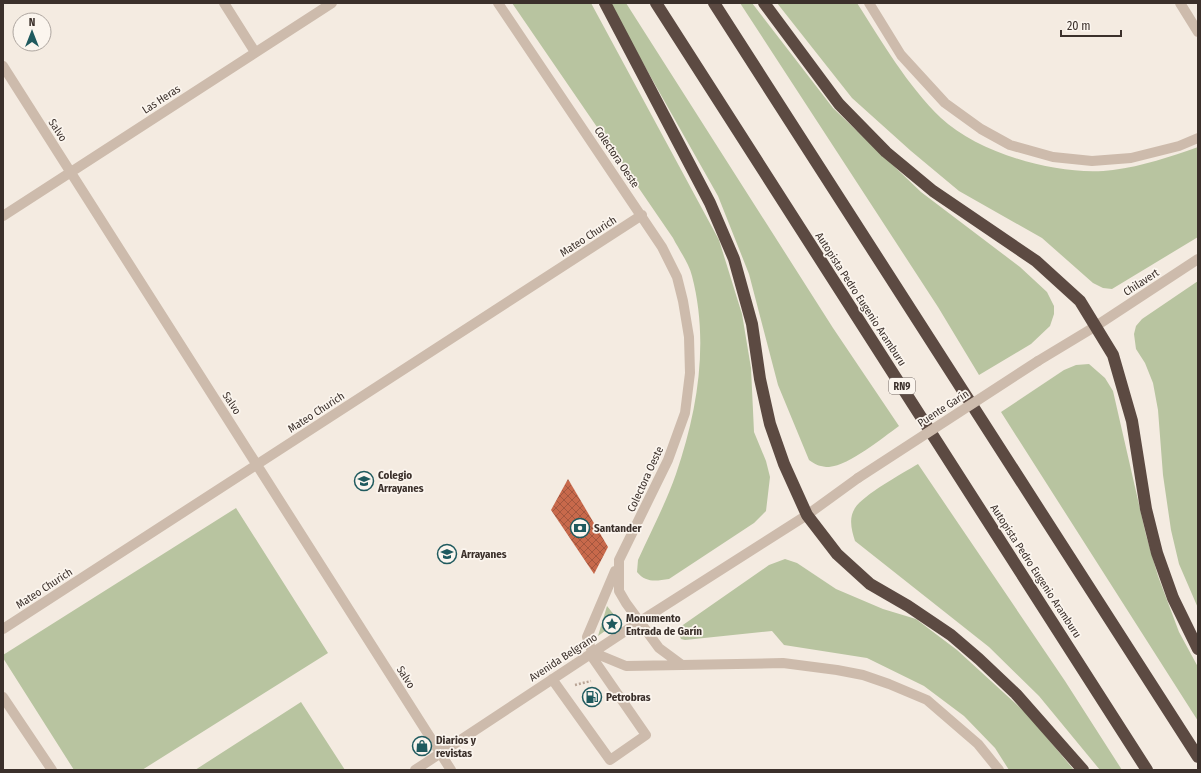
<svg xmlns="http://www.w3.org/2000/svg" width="1201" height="773" font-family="'Fira Sans Condensed',sans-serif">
  <defs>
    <pattern id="building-cross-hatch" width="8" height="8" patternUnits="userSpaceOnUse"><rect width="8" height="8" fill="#c8694b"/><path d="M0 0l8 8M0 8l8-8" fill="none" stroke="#a4573f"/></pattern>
  </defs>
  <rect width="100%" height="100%" fill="#f4ebe1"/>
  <path fill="#b8c4a0" d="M512,3H591L719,240L742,314L751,368L754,432L766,461L770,477L766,511L754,523L669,579C656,581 646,583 637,572L638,560C651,531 666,503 676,474C698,410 709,341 692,276C689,263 679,250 673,238Z
    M609,3H626L833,328L899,426C882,438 850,465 829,467C821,467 816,465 809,460L778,385L749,274L718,196Z
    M740,3H752L833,108L921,192L1020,267L1047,292L1054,306V314L1050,326L1031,344L979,375L938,307Z
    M777,3H857C882,42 907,85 941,118C979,154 1061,177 1113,170C1143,166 1170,157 1198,147V237L1112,289L1103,288L1093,283L1042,238L959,191L911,151L852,98Z
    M1198,281V608L1179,564L1171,530L1163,475L1158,410L1153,383L1145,363L1136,349L1134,334L1136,326L1142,319Z
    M1089,364L1105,378L1113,391L1146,535L1158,576L1179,632L1198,667V721L1001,412L1064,370L1076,365Z
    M918,464L1065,681L1122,770H1100L1039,696L989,647L855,541C852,531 848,519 855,508C863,495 903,473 918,464Z
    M236,508L328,653L142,770H74L3,658V655Z
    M785,559L797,563L836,589L883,609L916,619L957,650L1028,715L1074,770H1009L995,748L964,716L924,686L867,658L784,645L772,631L685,640L681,639L678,632L680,627L769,565Z
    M607,606L619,621L598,636Z
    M301,702L345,770H195Z"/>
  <path fill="url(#building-cross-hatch)" d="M568,479L608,547L594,574L551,510Z"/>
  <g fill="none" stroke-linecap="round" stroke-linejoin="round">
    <path stroke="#b9a596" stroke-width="2.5" stroke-dasharray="2 2" stroke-linecap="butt" d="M575,685L591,681"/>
    <path stroke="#cdbbac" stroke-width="10" d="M224,3L255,52
      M498,3L662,247L677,277L683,301L689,337L690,373L685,413L668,460L619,560V591L626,603L659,648L682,665L783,663L837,670L863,675L889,684L927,700L978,744L999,770
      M869,3L901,55L945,103L981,129L1010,145L1053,157L1092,161L1131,158L1179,146L1198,138
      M1180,3L1198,32
      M3,66L451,770
      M3,216L332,3
      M1038,361L1096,326L1198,259
      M615,571L587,637L592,652L626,666L682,665
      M3,629L642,215
      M552,679L610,760L646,735L590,654
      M3,697L52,770
      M415,770L639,622L807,515L858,478"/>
    <path stroke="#5c4a42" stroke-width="12" d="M605,3L710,203L734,259L752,324L760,379L770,424L784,464L807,515L837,554L870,584L908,606L951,635L979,659L1016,694L1083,770
      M656,3L1147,770
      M714,3L1198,757
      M764,3L839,104L886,152L933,191L1036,261L1080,301L1113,355L1132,421L1146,509L1157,553L1173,598L1198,649"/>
    <path stroke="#cdbbac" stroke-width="10" d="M858,478L1038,361"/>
  </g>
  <defs>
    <g id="school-ring" transform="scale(1)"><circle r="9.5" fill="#fbf5ee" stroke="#1f5a5e" stroke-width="1.5"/><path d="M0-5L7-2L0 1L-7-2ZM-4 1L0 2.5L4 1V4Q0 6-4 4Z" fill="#1f5a5e"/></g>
    <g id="bank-ring" transform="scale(1)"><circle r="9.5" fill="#fbf5ee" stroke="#1f5a5e" stroke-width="1.5"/><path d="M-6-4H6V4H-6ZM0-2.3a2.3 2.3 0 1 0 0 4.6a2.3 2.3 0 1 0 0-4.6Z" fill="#1f5a5e"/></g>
    <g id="sight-ring" transform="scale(1)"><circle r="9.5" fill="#fbf5ee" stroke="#1f5a5e" stroke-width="1.5"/><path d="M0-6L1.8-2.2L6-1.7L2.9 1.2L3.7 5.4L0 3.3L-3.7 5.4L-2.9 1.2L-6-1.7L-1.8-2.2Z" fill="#1f5a5e"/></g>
    <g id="fuel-ring" transform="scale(1)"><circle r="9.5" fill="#fbf5ee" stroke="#1f5a5e" stroke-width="1.5"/><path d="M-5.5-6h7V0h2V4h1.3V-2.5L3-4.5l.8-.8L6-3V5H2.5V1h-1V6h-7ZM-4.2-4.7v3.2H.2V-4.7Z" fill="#1f5a5e"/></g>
    <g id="shop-ring" transform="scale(1)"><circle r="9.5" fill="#fbf5ee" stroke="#1f5a5e" stroke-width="1.5"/><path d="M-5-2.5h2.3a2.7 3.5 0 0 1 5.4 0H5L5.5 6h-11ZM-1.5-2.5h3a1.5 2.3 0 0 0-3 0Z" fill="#1f5a5e"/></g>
  </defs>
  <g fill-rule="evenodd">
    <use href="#school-ring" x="364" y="481"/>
    <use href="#bank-ring" x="580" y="528"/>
    <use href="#school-ring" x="447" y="554"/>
    <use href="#sight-ring" x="612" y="624"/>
    <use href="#fuel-ring" x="592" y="697"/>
    <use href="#shop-ring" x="422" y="746"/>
  </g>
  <g text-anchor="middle" stroke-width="3.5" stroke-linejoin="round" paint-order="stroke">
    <rect fill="#fbf5ee" stroke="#756b66" stroke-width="1" x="889" y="378" width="26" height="16" rx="3"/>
    <g font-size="10" font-weight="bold" fill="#3b302b">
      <text x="902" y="390">RN9</text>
    </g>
    <g font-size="11" fill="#3b302b" stroke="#fbf5ee">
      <text transform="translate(161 99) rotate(-33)" y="4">Las Heras</text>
      <text transform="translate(58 130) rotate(57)" y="4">Salvo</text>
      <text transform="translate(617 157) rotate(56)" y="4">Colectora Oeste</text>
      <text transform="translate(588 236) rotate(-33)" y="4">Mateo Churich</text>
      <text transform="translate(1141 282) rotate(-33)" y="4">Chilavert</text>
      <text transform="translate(861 299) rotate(57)" y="4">Autopista Pedro Eugenio Aramburu</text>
      <text transform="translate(232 403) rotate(57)" y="4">Salvo</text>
      <text transform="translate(943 408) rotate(-33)" y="4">Puente Garín</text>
      <text transform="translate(316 412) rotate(-33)" y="4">Mateo Churich</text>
      <text transform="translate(645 479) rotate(-65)" y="4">Colectora Oeste</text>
      <text transform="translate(1036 571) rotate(57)" y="4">Autopista Pedro Eugenio Aramburu</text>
      <text transform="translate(44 588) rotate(-33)" y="4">Mateo Churich</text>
      <text transform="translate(563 657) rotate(-33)" y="4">Avenida Belgrano</text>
      <text transform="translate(406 677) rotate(58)" y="4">Salvo</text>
    </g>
    <g font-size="11" font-weight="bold" fill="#3b302b" stroke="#fbf5ee" text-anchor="start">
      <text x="378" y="479">Colegio<tspan x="378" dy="13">Arrayanes</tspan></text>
      <text x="594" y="532">Santander</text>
      <text x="461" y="558">Arrayanes</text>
      <text x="626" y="622">Monumento<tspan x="626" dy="13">Entrada de Garín</tspan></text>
      <text x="606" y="701">Petrobras</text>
      <text x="436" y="744">Diarios y<tspan x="436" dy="13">revistas</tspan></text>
    </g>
  </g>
  <rect width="1201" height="773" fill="none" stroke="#3b302b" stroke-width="8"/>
  <g transform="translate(32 32)"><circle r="19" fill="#fbf5ee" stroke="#aea6a0"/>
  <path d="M0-3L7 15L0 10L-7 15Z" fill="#1f5a5e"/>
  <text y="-6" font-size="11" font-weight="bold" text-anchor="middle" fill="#3b302b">N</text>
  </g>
  <path d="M1061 30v6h60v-6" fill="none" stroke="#3b302b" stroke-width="2"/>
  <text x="1067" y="30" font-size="12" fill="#3b302b" stroke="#fbf5ee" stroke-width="3" paint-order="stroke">20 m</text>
</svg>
